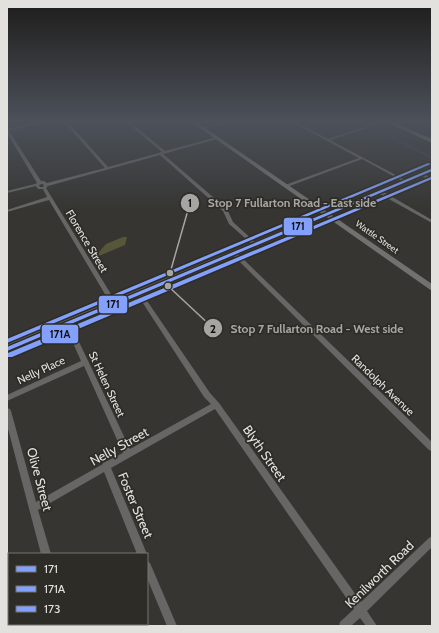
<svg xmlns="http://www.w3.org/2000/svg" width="439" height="633" font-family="Cabin,sans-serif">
  <rect width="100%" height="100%" fill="#363532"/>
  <path fill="#555738" d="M123,237H127L125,245L94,258L106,244Z"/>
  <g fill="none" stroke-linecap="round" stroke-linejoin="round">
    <path stroke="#324f78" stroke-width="1" d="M388,135L432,158"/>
    <path fill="#676665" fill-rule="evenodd" d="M41,121H47L9,131L41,181H44L47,183L105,168L63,121H67L108,167L162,152L125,121H129L165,151L217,137V139L163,154L227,209L233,222L257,244L255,246L253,245L229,224L223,211L160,155L48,186L46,188L117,304L114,306H112L49,200L7,212V210L47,197L43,189H38L36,186L7,193V191L35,184L37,183L7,133V129ZM42,184L44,185L43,187H40L39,185Z
      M225,121H230L202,129L200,128Z
      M290,121H294L328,139L382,121H387L330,140L407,181L404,182L362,159L287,187H285V185L359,158Z
      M420,173H422L432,178V181L420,175Z
      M378,191H382L432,220V223L378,193Z
      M234,251L236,252L432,442V451L429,450L232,254V252Z
      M139,291L141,292L210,393L219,403L361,602L429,538L432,536V547L367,611L377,626H366L360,618L351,626H339L340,622L354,609L215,409L111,468L147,554H137L104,472L38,510L51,554H41L7,425V408L10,409L11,411L36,502L103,464V463L123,453L84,366L7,401V395L81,361L64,323L65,321H69L70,323L130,449L211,404L204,397L137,294L136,293Z
      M147,561L150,563L177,626H167L147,578Z
      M61,624H71L72,626H62Z"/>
    <path fill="#727170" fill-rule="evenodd" d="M190,121H195L432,284V291Z
      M384,121H390L432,139V143Z"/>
    <path fill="#706f6e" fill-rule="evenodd" d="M432,168V172L7,353V344Z"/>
    <g stroke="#2e2c26" stroke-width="3">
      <path id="bus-1" d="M431,169H432V171L7,351V347Z"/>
    </g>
    <g stroke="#2e2c26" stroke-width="3">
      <path id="bus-2" d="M431,177H432V179L12,357H8L7,355L8,353Z"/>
    </g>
    <g stroke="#2e2c26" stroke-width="3">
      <path id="bus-3" d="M428,163L431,164L7,343V339Z"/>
    </g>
    <use href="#bus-1" fill="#83a1fc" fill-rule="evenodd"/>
    <use href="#bus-2" fill="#83a1fc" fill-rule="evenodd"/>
    <use href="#bus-3" fill="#83a1fc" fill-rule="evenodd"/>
  </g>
  <linearGradient id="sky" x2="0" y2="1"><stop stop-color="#1e1d1c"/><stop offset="0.58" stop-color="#4c515a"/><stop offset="1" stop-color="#4c515a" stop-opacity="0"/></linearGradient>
  <rect width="439" height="210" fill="url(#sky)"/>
  <g text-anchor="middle" stroke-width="3.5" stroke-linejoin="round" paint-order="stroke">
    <g font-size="9" fill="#e2e1dd" stroke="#2e2c26">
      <text transform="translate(377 237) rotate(35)" y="3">Wattle Street</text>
    </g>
    <g font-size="11" fill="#e2e1dd" stroke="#2e2c26">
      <text transform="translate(87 241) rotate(59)" y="4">Florence Street</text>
      <text transform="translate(41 370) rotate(-25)" y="4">Nelly Place</text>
      <text transform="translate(107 384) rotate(65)" y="4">St Helen Street</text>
      <text transform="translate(383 385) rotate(44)" y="4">Randolph Avenue</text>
    </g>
    <g font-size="13" fill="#e2e1dd" stroke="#2e2c26">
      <text transform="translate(119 446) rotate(-29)" y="5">Nelly Street</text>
      <text transform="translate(265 453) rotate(55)" y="5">Blyth Street</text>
      <text transform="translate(40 479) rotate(75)" y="5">Olive Street</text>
      <text transform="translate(136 505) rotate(67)" y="5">Foster Street</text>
      <text transform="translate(379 574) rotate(-44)" y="5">Kenilworth Road</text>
    </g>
  </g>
  <path fill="none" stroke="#a6a5a1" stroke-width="1.5" d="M170 273L190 203M168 286L213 328"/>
  <g fill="#a6a5a1" stroke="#2e2c26" stroke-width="1.5">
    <circle cx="170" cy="273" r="4"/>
    <circle cx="168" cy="286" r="4"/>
    <circle cx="190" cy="203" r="10"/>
    <circle cx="213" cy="328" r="10"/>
  </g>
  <g font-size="12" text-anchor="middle" font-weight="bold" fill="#111">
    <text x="190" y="207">1</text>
    <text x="213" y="333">2</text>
  </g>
  <g font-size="12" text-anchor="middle" font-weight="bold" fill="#a6a5a1" stroke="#2e2c26" stroke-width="3.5" stroke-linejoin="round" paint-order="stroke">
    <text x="292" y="207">Stop 7 Fullarton Road - East side</text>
    <text x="317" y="333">Stop 7 Fullarton Road - West side</text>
  </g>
  <g stroke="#2e2c26" stroke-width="1.5">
    <rect x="283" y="217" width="30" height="19" rx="4" fill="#83a1fc"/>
    <rect x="98" y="295" width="30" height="19" rx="4" fill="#83a1fc"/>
    <rect x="41" y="324" width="38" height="20" rx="4" fill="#83a1fc"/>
  </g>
  <g font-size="11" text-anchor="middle" font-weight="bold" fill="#111">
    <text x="298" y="230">171</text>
    <text x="113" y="308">171</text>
    <text x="60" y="338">171A</text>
  </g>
  <rect width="439" height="633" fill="none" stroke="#e2e1dd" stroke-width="16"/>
  <rect x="8" y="553" width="140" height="72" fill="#2e2c26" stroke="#76746f"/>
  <rect x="16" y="566" width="20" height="6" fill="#83a1fc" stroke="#76746f"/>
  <text x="44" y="573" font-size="12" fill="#e2e1dd">171</text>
  <rect x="16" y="586" width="20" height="6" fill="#83a1fc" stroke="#76746f"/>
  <text x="44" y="593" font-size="12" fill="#e2e1dd">171A</text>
  <rect x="16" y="606" width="20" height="6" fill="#83a1fc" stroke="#76746f"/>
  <text x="44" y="613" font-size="12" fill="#e2e1dd">173</text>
</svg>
